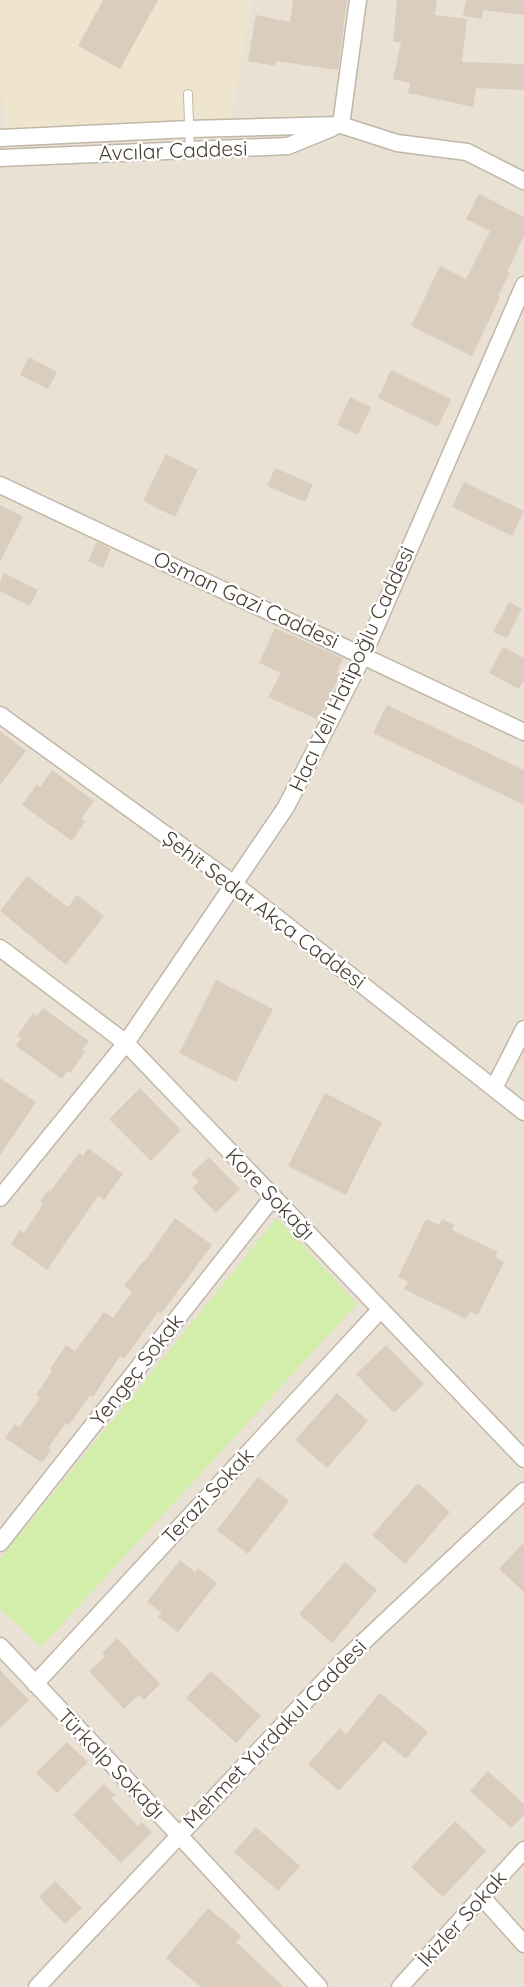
<svg xmlns="http://www.w3.org/2000/svg" width="524" height="1987" font-family="Quicksand,sans-serif">
  <rect width="100%" height="100%" fill="#f5efe6"/>
  <path fill="#e9e1d3" d="M0,0H524V1987H0Z"/>
  <path fill="#efe4ce" d="M0,0H252L231,118L180,121L8,137L0,89Z"/>
  <path fill="#d3eeaa" d="M277,1218L357,1304L41,1647L0,1608V1559Z"/>
  <path fill="#dbcdbd" d="M103,0H158L120,69L78,46Z
    M293,0H347L338,70L276,61L275,66L248,61L256,15L290,22Z
    M397,0H437L435,15L467,19L462,62L524,64V90L476,88L473,107L408,93L410,83L393,79L401,42H393Z
    M466,0H524V15L483,10L482,19L463,16Z
    M479,194L524,217V236L507,272L510,273L498,296L500,297L472,356L411,326L440,266L466,279L490,231L466,219Z
    M29,357L57,372L48,389L20,375Z
    M391,370L451,399L438,427L378,398Z
    M350,397L371,407L358,435L337,425Z
    M166,454L198,470L175,517L143,501Z
    M275,468L313,484L305,502L267,486Z
    M464,482L524,511L512,536L452,507Z
    M0,505L23,517L0,562Z
    M97,542L111,549L103,568L88,561Z
    M4,573L38,590L30,606L0,591V582Z
    M509,602L522,609L507,638L493,632Z
    M275,628L343,658L337,673L340,674L319,720L268,697L281,673L259,663Z
    M503,647L524,658V680L519,689L489,673Z
    M387,705L524,770V805L373,733Z
    M0,731L26,751L0,785Z
    M52,770L94,801L81,819L85,822L72,841L22,805L37,784L40,787Z
    M27,876L68,907L77,895L104,916L66,965L0,911Z
    M216,980L273,1009L236,1082L179,1053Z
    M43,1008L89,1041L82,1050L85,1052L70,1073L67,1071L62,1079L16,1046L21,1038L17,1036L33,1013L37,1016Z
    M0,1078L36,1102L0,1155Z
    M140,1088L181,1130L151,1161L109,1119Z
    M325,1093L382,1122L346,1195L288,1166Z
    M88,1148L123,1174L104,1200L98,1196L47,1270L11,1244L20,1230L24,1233L43,1204L40,1202L48,1190L50,1192L79,1153L83,1156Z
    M209,1157L240,1189L216,1213L192,1188L199,1182L191,1174Z
    M175,1218L212,1245L161,1314L158,1312L124,1359L120,1356L93,1397L90,1395L69,1425L66,1423L48,1448L51,1450L42,1463L5,1438L15,1424L19,1427L40,1398L36,1395L52,1371L50,1369L66,1345L75,1351L104,1312L113,1318L132,1292L124,1286L143,1261L144,1262Z
    M426,1219L439,1225L442,1219L454,1225L452,1230L498,1252L495,1257L504,1262L478,1315L470,1312L466,1319L404,1289L408,1282L398,1277Z
    M386,1345L424,1384L394,1413L356,1374Z
    M337,1393L368,1421L327,1468L295,1440Z
    M258,1477L289,1501L248,1554L217,1530Z
    M418,1483L450,1512L405,1564L372,1535Z
    M524,1542V1592L499,1569Z
    M180,1560L195,1572L198,1568L217,1583L178,1632L158,1617L162,1613L147,1602Z
    M345,1562L377,1590L332,1643L299,1614Z
    M117,1638L160,1684L144,1700L139,1695L124,1709L89,1671L105,1657L102,1653Z
    M0,1670L29,1700L0,1728Z
    M211,1671L261,1716L236,1743L186,1698Z
    M380,1693L428,1732L406,1759L384,1741L339,1791L308,1764L340,1728L346,1734Z
    M67,1742L88,1762L57,1793L36,1773Z
    M488,1771L524,1804V1815L511,1828L470,1791Z
    M104,1784L115,1795L111,1798L138,1826L142,1822L152,1832L121,1863L73,1815Z
    M455,1821L486,1851L443,1897L411,1867Z
    M256,1827L300,1866L278,1891L234,1852Z
    M55,1881L82,1908L65,1924L39,1897Z
    M208,1908L242,1936L236,1942L284,1987H201L166,1958Z"/>
  <g fill="none" stroke-linecap="round" stroke-linejoin="round">
    <g stroke="#c1b7a7" stroke-width="10">
      <path id="service" d="M188,94L190,150"/>
    </g>
    <g stroke="#c1b7a7" stroke-width="19">
      <path id="minor" d="M341,125L358,0
        M0,138L190,129L341,125L397,143L467,152L524,181
        M0,158L288,146L332,128
        M0,485L524,732
        M0,715L234,884L524,1112
        M0,948L126,1043L524,1459
        M494,1088L524,1029
        M0,1198L126,1043L286,807L363,656L524,285
        M0,1543L273,1197
        M0,1646L178,1834L319,1987
        M35,1684L381,1309
        M482,1897L524,1944
        M37,1987L342,1662L524,1491
        M400,1987L524,1850"/>
    </g>
    <use href="#service" stroke="#fff" stroke-width="8"/>
    <use href="#minor" stroke="#fff" stroke-width="16"/>
  </g>
  <g text-anchor="middle" stroke-width="5" stroke-linejoin="round" paint-order="stroke">
    <g font-size="21" fill="#483f34" stroke="#fff">
      <text transform="translate(173 151) rotate(-2)" y="7">Avcılar Caddesi</text>
      <text transform="translate(246 600) rotate(25)" y="7">Osman Gazi Caddesi</text>
      <text transform="translate(352 669) rotate(-65)" y="7">Hacı Veli Hatipoğlu Caddesi</text>
      <text transform="translate(264 910) rotate(37)" y="7">Şehit Sedat Akça Caddesi</text>
      <text transform="translate(270 1194) rotate(46)" y="7">Kore Sokağı</text>
      <text transform="translate(137 1370) rotate(-52)" y="7">Yengeç Sokak</text>
      <text transform="translate(208 1496) rotate(-47)" y="7">Terazi Sokak</text>
      <text transform="translate(275 1734) rotate(-46)" y="7">Mehmet Yurdakul Caddesi</text>
      <text transform="translate(111 1764) rotate(46)" y="7">Türkalp Sokağı</text>
      <text transform="translate(462 1919) rotate(-48)" y="7">İkizler Sokak</text>
    </g>
  </g>
</svg>
